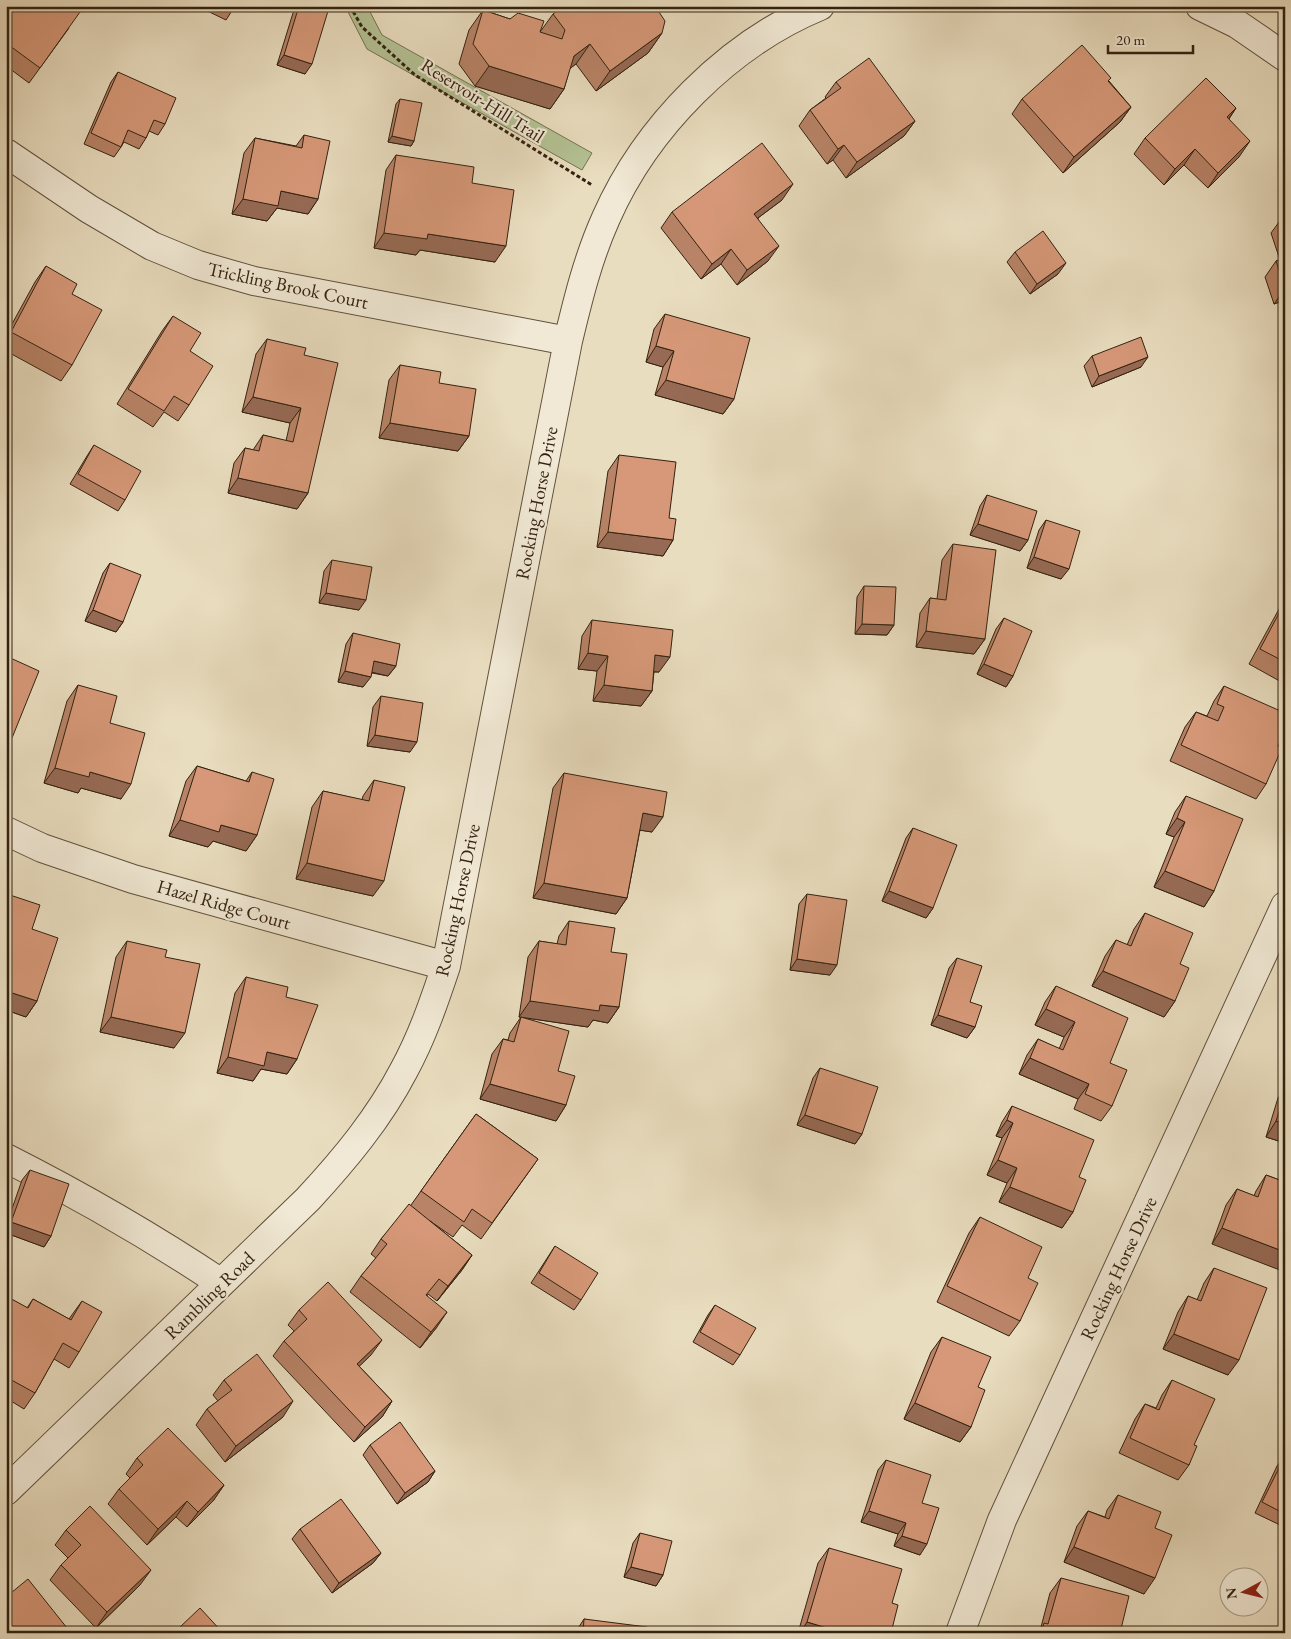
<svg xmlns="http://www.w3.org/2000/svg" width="1291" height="1639" font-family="'EB Garamond',serif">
  <rect width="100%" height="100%" fill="#e9ddbf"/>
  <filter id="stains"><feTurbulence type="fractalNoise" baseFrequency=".004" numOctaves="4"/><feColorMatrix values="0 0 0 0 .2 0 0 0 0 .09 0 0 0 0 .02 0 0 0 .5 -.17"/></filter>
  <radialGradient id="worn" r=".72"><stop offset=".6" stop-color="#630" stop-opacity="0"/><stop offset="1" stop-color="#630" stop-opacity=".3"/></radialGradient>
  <path fill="#b4c294" stroke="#747252" d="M345,6H367L382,35L592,153L582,170L367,49Z"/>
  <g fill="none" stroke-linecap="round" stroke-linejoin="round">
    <g stroke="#60513c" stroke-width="30">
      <path id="minor" d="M1200,6L1237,24L1285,57
        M6,153L89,209L152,246L198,265L254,281L568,341
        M6,831L42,848L133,879L446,966
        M6,1158C81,1196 152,1237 221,1283
        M6,1491L308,1199C345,1159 379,1118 404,1070C422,1037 434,1002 446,966L568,341C578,299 588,258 606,218C646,127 728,44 820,6
        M960,1633L1002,1520L1285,906"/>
    </g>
    <path stroke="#332210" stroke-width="3" stroke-dasharray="4 2.5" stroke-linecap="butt" d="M350,6L362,27L415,75L592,185"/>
    <use href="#minor" stroke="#f1e9d5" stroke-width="28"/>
  </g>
  <path fill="#b88367" stroke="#332210" d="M6,6L69,28L29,83L6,66Z
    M197,6H235L226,20Z
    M297,6H313L305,74L277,65L293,13Z
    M483,10L510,19L540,32L553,14L662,33L648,53L596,91L576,64L570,68L564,89L550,109L475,86L459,64L469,30Z
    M118,72L165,124L158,135L149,131L146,138L139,149L124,142L121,147L114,157L84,144L111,82Z
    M1109,81L1131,107L1120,122L1063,173L1012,114L1022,99Z
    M836,82L915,121L904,136L846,178L833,160L827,164L799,126L810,110L826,98L825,97Z
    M400,99L414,141L411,146L388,142L396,104Z
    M1236,108L1229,119L1239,157L1208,188L1184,165L1164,185L1134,154L1145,138Z
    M304,135L318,199L308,214L277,208L267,221L232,214L244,153L255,138L296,146Z
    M396,155L472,183L495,262L420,250L416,255L374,248L386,170Z
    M782,200L758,218L768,261L737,285L721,264L701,279L661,228L672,212Z
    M1285,217V300L1274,304L1265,277L1276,261L1280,260L1271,233L1282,218Z
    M1015,252L1058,274L1030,294L1007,262Z
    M46,266L72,294V365L61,381L6,351V335L35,282Z
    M665,314L734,399L723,414L655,395L663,367L646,362L654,329Z
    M173,316L189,405L178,421L164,412L153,427L117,404L162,331Z
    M267,339L304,355L308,493L297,509L228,493L234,463L245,448L253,450L263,435L286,441L290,423L242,412L256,354Z
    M1092,356L1141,367L1092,387L1084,366Z
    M400,365L439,383L469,436L458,451L379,438L389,380Z
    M94,445L125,500L118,511L70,484L87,456Z
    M619,455L669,518L673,540L663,556L597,547L608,471Z
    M987,495L1028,540L1020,551L970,535L980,506Z
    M1046,520L1061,579L1027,568L1039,530Z
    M953,544L985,639L974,654L916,647L920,613L930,598L937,599L942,560Z
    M332,560L359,610L319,603L324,571Z
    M110,563L123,622L116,632L85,621L103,573Z
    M864,586L894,625L887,635L855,634L857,597Z
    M1285,598V684L1249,664Z
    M1004,618L1013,676L1006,687L977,674L996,629Z
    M592,620L659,672H654L652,691L641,706L593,701L597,671L578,669L582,636Z
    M353,633L396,666L388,676L372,673L363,687L338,682L346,644Z
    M78,685L110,723L121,799L81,788L78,793L44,783L67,701Z
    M1224,686L1278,746L1266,784L1256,799L1170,761L1185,727L1196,712L1207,716L1214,701Z
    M381,696L410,752L367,746L373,707Z
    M197,766L246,781L252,772L257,835L246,851L213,841L208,847L169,836L186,781Z
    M564,773L652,832L640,830L627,898L616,914L533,898L553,788Z
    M374,780L373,896L296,879L312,807L323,791L362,800L363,796Z
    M1186,796L1214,891L1204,907L1154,887L1174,837L1166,834L1175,812Z
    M913,828L933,908L926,918L882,901L906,838Z
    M807,894L830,975L790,970L799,904Z
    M10,895L32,929L37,1001L26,1017L6,1010V901Z
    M1145,913L1180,964L1175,1001L1164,1017L1092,986L1105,956L1116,940L1127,945L1134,929Z
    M569,921L611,952L619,1007L608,1023L593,1020L588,1027L519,1017L528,957L539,941L557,944L559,936Z
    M127,941L174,1048L100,1032L116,957Z
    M957,958L970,1002L975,1027L967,1038L931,1025L949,968Z
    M246,977L286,997L297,1059L287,1074L261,1069L253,1081L217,1073L235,993Z
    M1056,986L1110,1063L1112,1106L1101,1121L1074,1109L1078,1099L1019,1074L1027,1055L1038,1039L1059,1049L1064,1037L1035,1025L1045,1002Z
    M521,1017L558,1071L566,1105L556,1121L480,1099L492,1054L503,1039L508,1040L510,1033Z
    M820,1068L862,1134L855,1144L797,1125L813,1078Z
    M1285,1088V1143L1266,1137L1278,1098Z
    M1012,1106L1079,1177L1073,1212L1062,1228L999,1202L1007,1183L987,1175L1002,1138L996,1136L1002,1122Z
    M476,1114L538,1159L481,1239L462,1225L453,1237L430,1221L472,1255L462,1270L437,1301L428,1294L427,1296L437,1327L420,1348L350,1292L361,1276L376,1258L371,1254L381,1239L411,1205Z
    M30,1170L51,1236L44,1247L6,1233V1226L22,1180Z
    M1266,1175L1285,1182L1212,1244L1226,1205L1237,1189L1254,1196L1256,1191Z
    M980,1217L1028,1278L1020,1321L1009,1336L937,1302L969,1233Z
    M555,1246L581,1300L574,1310L531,1283Z
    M1214,1268L1228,1375L1163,1349L1178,1312L1188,1296L1197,1300L1204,1283Z
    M6,1296L27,1308L33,1299L69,1319L82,1301L79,1352L69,1368L54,1359L35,1393L24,1409L6,1398Z
    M715,1305L740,1355L733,1365L693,1342L708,1315Z
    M299,1310L371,1355L359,1366L392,1401L382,1417L354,1442L273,1356L284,1341L294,1331L288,1325Z
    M942,1337L978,1387L971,1427L960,1442L904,1419L931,1352Z
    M224,1380L283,1417L225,1462L196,1425L207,1409L218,1401L213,1395Z
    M1172,1380L1194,1445L1189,1465L1178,1480L1119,1453L1135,1419L1145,1404L1156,1408L1162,1395Z
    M370,1445L435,1471L428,1482L397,1504L363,1455Z
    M1285,1456V1518L1280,1525L1255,1513L1277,1466Z
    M137,1458L224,1485L213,1501L187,1527L176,1517L147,1545L108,1504L119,1489L130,1478L126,1474Z
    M886,1460L920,1555L894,1546L898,1534L861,1522L878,1470Z
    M1118,1495L1155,1528L1144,1594L1064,1562L1077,1526L1088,1511L1105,1517L1107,1510Z
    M300,1529L381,1553L373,1563L332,1593L292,1539Z
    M66,1530L140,1585L96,1628L50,1580L61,1565L68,1558L55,1545Z
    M640,1533L663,1575L656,1586L624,1577L633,1543Z
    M829,1548L892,1603L891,1633H798L818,1563Z
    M1061,1578L1120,1633H1037L1041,1627L1050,1593Z
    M584,1619L646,1633H575Z
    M179,1628L223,1633H175Z"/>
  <path fill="#966a54" stroke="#332210" d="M662,33L648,53L596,91L610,71Z
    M590,44L576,64L560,76L574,56Z
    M284,55L312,64L305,74L277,65Z
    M489,66L564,89L550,109L475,86Z
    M1131,107L1120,122L1063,173L1074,157Z
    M1236,108L1225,124L1227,117Z
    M915,121L904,136L846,178L857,162Z
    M392,136L414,141L411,146L388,142Z
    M1250,141L1239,157L1208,188L1218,173Z
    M844,145L833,160L827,164L838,149Z
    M1195,149L1184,165L1164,185L1175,169Z
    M793,184L782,200L743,229L754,214Z
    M281,191L318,199L308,214L277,208L267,221L232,214L243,199Z
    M384,233L428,234L506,246L495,262L420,250L416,255L374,248Z
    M779,246L768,261L737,285L747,270Z
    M731,249L721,264L701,279L712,264Z
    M1066,263L1058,274L1030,294L1037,284Z
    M1285,288V300L1274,304Z
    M656,346L674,351L663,367L646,362Z
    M1148,357L1141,367L1092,387L1099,376Z
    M666,380L734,399L723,414L655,395Z
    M253,397L301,408L290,423L242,412Z
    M390,423L469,436L458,451L379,438Z
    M238,478L308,493L297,509L228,493Z
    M978,524L1028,540L1020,551L970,535Z
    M608,532L673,540L663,556L597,547Z
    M1034,557L1069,569L1061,579L1027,568Z
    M326,593L366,600L359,610L319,603Z
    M93,610L123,622L116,632L85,621Z
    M862,624L894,625L887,635L855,634Z
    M926,631L985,639L974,654L916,647Z
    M588,653L608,656L597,671L578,669Z
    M655,655L670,657L659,672L644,671Z
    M374,661L396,666L388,676L367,671Z
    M984,664L1013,676L1006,687L977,674Z
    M345,671L371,677L363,687L338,682Z
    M604,685L652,691L641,706L593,701Z
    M375,735L417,742L410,752L367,746Z
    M6,736L12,738L6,746Z
    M55,768L90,772L131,784L121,799L81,788L78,793L44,783Z
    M643,813L663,817L652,832L632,829Z
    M1177,818L1185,822L1174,837L1166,834Z
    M180,820L221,825L257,835L246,851L213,841L208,847L169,836Z
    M307,863L384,881L373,896L296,879Z
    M1165,871L1214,891L1204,907L1154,887Z
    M544,883L627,898L616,914L533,898Z
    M889,891L933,908L926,918L882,901Z
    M797,959L837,965L830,975L790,970Z
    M1103,971L1175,1001L1164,1017L1092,986Z
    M6,991L37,1001L26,1017L6,1010Z
    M530,1001L600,1005L619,1007L608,1023L593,1020L588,1027L519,1017Z
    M1046,1009L1075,1022L1064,1037L1035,1025Z
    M938,1015L975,1027L967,1038L931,1025Z
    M111,1017L185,1033L174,1048L100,1032Z
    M267,1052L297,1059L287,1074L261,1069L253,1081L217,1073L228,1057Z
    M1030,1058L1089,1084L1078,1099L1019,1074Z
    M490,1084L566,1105L556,1121L480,1099Z
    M805,1115L862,1134L855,1144L797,1125Z
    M1007,1120L1013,1123L1002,1138L996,1136Z
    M1276,1121L1285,1124V1143L1266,1137Z
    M998,1160L1017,1168L1007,1183L987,1175Z
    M1010,1187L1073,1212L1062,1228L999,1202Z
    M11,1222L51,1236L44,1247L6,1233V1229Z
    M1222,1228L1285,1252V1272L1212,1244Z
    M472,1255L462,1270L437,1301L448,1286Z
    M447,1312L437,1327L420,1348L431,1332Z
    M1174,1334L1239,1360L1228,1375L1163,1349Z
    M382,1340L371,1355L346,1379L357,1364Z
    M293,1401L283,1417L225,1462L236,1446Z
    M392,1401L382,1417L354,1442L365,1427Z
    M915,1403L971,1427L960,1442L904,1419Z
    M435,1471L428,1482L397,1504L405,1493Z
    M224,1485L213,1501L187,1527L198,1512Z
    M187,1501L176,1517L147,1545L158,1529Z
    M869,1511L906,1523L898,1534L861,1522Z
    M902,1536L927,1544L920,1555L894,1546Z
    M1074,1547L1155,1578L1144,1594L1064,1562Z
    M381,1553L373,1563L332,1593L339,1583Z
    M631,1567L663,1575L656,1586L624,1577Z
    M151,1570L140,1585L96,1628L107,1612Z
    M807,1622L844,1633H800Z"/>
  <path fill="#d69878" stroke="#332210" d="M6,6H72L80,12L40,68L6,43Z
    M227,6H235L234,9Z
    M299,6H313L328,11L312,64L284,55Z
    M563,6H655L665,21L662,33L610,71L590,44L574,56L564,89L489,66L473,44L483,10L510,19L518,13L544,21L540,32L562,39L565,30L553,14Z
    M1082,45L1111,78L1108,81L1131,107L1074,157L1022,99Z
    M869,58L915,121L857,162L844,145L838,149L810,110L841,88L836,82Z
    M118,72L176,98L165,124L154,120L146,138L128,130L121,147L91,133Z
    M1206,78L1236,108L1227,117L1250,141L1218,173L1195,149L1175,169L1145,138Z
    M400,99L422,103L414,141L392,136Z
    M304,135L330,141L318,199L281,191L278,206L243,199L255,138L302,148Z
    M762,143L793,184L754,214L779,246L747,270L731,249L712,264L672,212Z
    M396,155L474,167L472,183L514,190L506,246L428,234L427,239L384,233Z
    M1285,217V227L1282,218Z
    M1043,231L1066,263L1037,284L1015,252Z
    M1285,258V288L1276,261Z
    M46,266L77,284L72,294L102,310L72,365L11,332Z
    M665,314L750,338L734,399L666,380L674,351L656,346Z
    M173,316L201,333L190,351L213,366L189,405L174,396L164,411L128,389Z
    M1141,337L1148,357L1099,376L1092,356Z
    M267,339L306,348L304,355L338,363L308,493L238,478L245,448L259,451L263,435L293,442L301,408L253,397Z
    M400,365L441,372L439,383L476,389L469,436L390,423Z
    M94,445L141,471L125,500L78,474Z
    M619,455L676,462L669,518L676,519L673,540L608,532Z
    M987,495L1037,511L1028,540L978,524Z
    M1046,520L1080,531L1069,569L1034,557Z
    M953,544L996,550L985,639L926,631L930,598L946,600Z
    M332,560L372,567L366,600L326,593Z
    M110,563L141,575L123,622L93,610Z
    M864,586L896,587L894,625L862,624Z
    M1285,602V662L1260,649Z
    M1004,618L1032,631L1013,676L984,664Z
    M592,620L673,630L670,657L655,655L652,691L604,685L608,656L588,653Z
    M353,633L400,644L396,666L374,661L371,677L345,671Z
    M6,656L39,671L12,738L6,736Z
    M78,685L117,696L110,723L145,733L131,784L90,772L89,777L55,768Z
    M1224,686L1285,713V730L1278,746L1282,748L1266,784L1181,745L1196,712L1218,721L1224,707L1217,704Z
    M381,696L423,703L417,742L375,735Z
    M197,766L249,782L252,772L274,779L257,835L221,825L219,832L180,820Z
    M564,773L667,792L663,817L643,813L627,898L544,883Z
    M374,780L405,787L384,881L307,863L323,791L369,801Z
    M1186,796L1243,819L1214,891L1165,871L1185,822L1177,818Z
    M913,828L957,845L933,908L889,891Z
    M807,894L847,900L837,965L797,959Z
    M10,895L40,905L32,929L58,938L37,1001L6,991V908Z
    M1145,913L1193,933L1180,964L1189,968L1175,1001L1103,971L1116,940L1131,946Z
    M569,921L615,928L611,952L627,954L619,1007L600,1005L599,1011L530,1001L539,941L566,945Z
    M127,941L167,950L165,957L200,964L185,1033L111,1017Z
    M957,958L982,966L970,1002L982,1006L975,1027L938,1015Z
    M246,977L288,987L286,997L318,1005L297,1059L267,1052L264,1066L228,1057Z
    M1056,986L1128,1018L1110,1063L1127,1070L1112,1106L1085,1094L1089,1084L1030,1058L1038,1039L1063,1050L1075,1022L1046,1009Z
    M521,1017L569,1031L558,1071L575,1076L566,1105L490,1084L503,1039L514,1042Z
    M820,1068L878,1087L862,1134L805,1115Z
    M1285,1095V1124L1276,1121Z
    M1012,1106L1094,1140L1079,1177L1086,1180L1073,1212L1010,1187L1017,1168L998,1160L1013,1123L1007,1120Z
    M476,1114L538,1159L492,1223L472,1209L464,1222L421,1191Z
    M30,1170L69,1184L51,1236L11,1222Z
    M1266,1175L1285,1182V1252L1222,1228L1237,1189L1258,1197Z
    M409,1204L472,1255L448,1286L439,1279L426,1295L447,1312L431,1332L361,1276L387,1244L381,1239Z
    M980,1217L1042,1247L1028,1278L1038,1283L1020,1321L947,1286Z
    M555,1246L598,1273L581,1300L539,1273Z
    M1214,1268L1267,1288L1239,1360L1174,1334L1188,1296L1201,1301Z
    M328,1282L382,1340L357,1364L392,1401L365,1427L284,1341L307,1319L299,1310Z
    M6,1296L28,1308L33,1299L71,1320L82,1301L102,1312L79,1352L63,1343L35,1393L6,1377Z
    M715,1305L756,1328L740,1355L700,1332Z
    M942,1337L991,1357L978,1387L985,1390L971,1427L915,1403Z
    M257,1354L293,1401L236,1446L207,1409L232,1390L224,1380Z
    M1172,1380L1215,1399L1194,1445L1197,1446L1189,1465L1130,1438L1145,1404L1159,1410Z
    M400,1422L435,1471L405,1493L370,1445Z
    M168,1428L224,1485L198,1512L187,1501L158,1529L119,1489L143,1465L137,1458Z
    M1285,1456V1514L1262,1502Z
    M886,1460L931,1475L922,1503L939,1508L927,1544L902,1536L906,1523L869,1511Z
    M1118,1495L1161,1512L1155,1528L1172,1535L1155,1578L1074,1547L1088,1511L1109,1519Z
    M341,1499L381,1553L339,1583L300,1529Z
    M90,1506L151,1570L107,1612L61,1565L81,1545L66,1530Z
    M640,1533L672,1541L663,1575L631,1567Z
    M829,1548L902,1569L892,1603L898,1605L891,1633H844L807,1622Z
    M1061,1578L1129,1596L1120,1633H1041L1044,1623L1048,1624Z
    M28,1579L71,1633H6V1597Z
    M200,1608L223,1633H183L179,1628Z
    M584,1619L647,1627L646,1633H583Z"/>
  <g text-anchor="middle" stroke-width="4.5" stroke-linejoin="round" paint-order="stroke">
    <g font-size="19" fill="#332210" stroke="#f1e9d5">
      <text transform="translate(483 100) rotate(32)" y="7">Reservoir-Hill Trail</text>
      <text transform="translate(288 285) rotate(12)" y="7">Trickling Brook Court</text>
      <text transform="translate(536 503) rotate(-79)" y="7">Rocking Horse Drive</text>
      <text transform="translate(457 900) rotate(-78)" y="7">Rocking Horse Drive</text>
      <text transform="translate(224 904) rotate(16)" y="7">Hazel Ridge Court</text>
      <text transform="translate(1118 1268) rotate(-65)" y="7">Rocking Horse Drive</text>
      <text transform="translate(209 1295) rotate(-44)" y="7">Rambling Road</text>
    </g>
  </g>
  <rect width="1291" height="1639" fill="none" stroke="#e9ddbf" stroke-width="25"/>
  <rect x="8" y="8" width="1276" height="1624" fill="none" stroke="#332210" stroke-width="2.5"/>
  <rect x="12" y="12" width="1266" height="1614" fill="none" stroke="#332210"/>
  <g transform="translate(1244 1592) rotate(263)"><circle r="24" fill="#f1e9d5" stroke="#a59986"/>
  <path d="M0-4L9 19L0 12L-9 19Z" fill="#8f2418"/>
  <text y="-8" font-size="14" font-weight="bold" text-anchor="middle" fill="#332210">N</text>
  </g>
  <path d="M1108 45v8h85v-8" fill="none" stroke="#332210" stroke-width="2.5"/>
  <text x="1116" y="45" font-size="15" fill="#332210" stroke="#f1e9d5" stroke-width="4" paint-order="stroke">20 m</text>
  <rect width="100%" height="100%" filter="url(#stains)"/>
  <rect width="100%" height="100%" fill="url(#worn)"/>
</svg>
